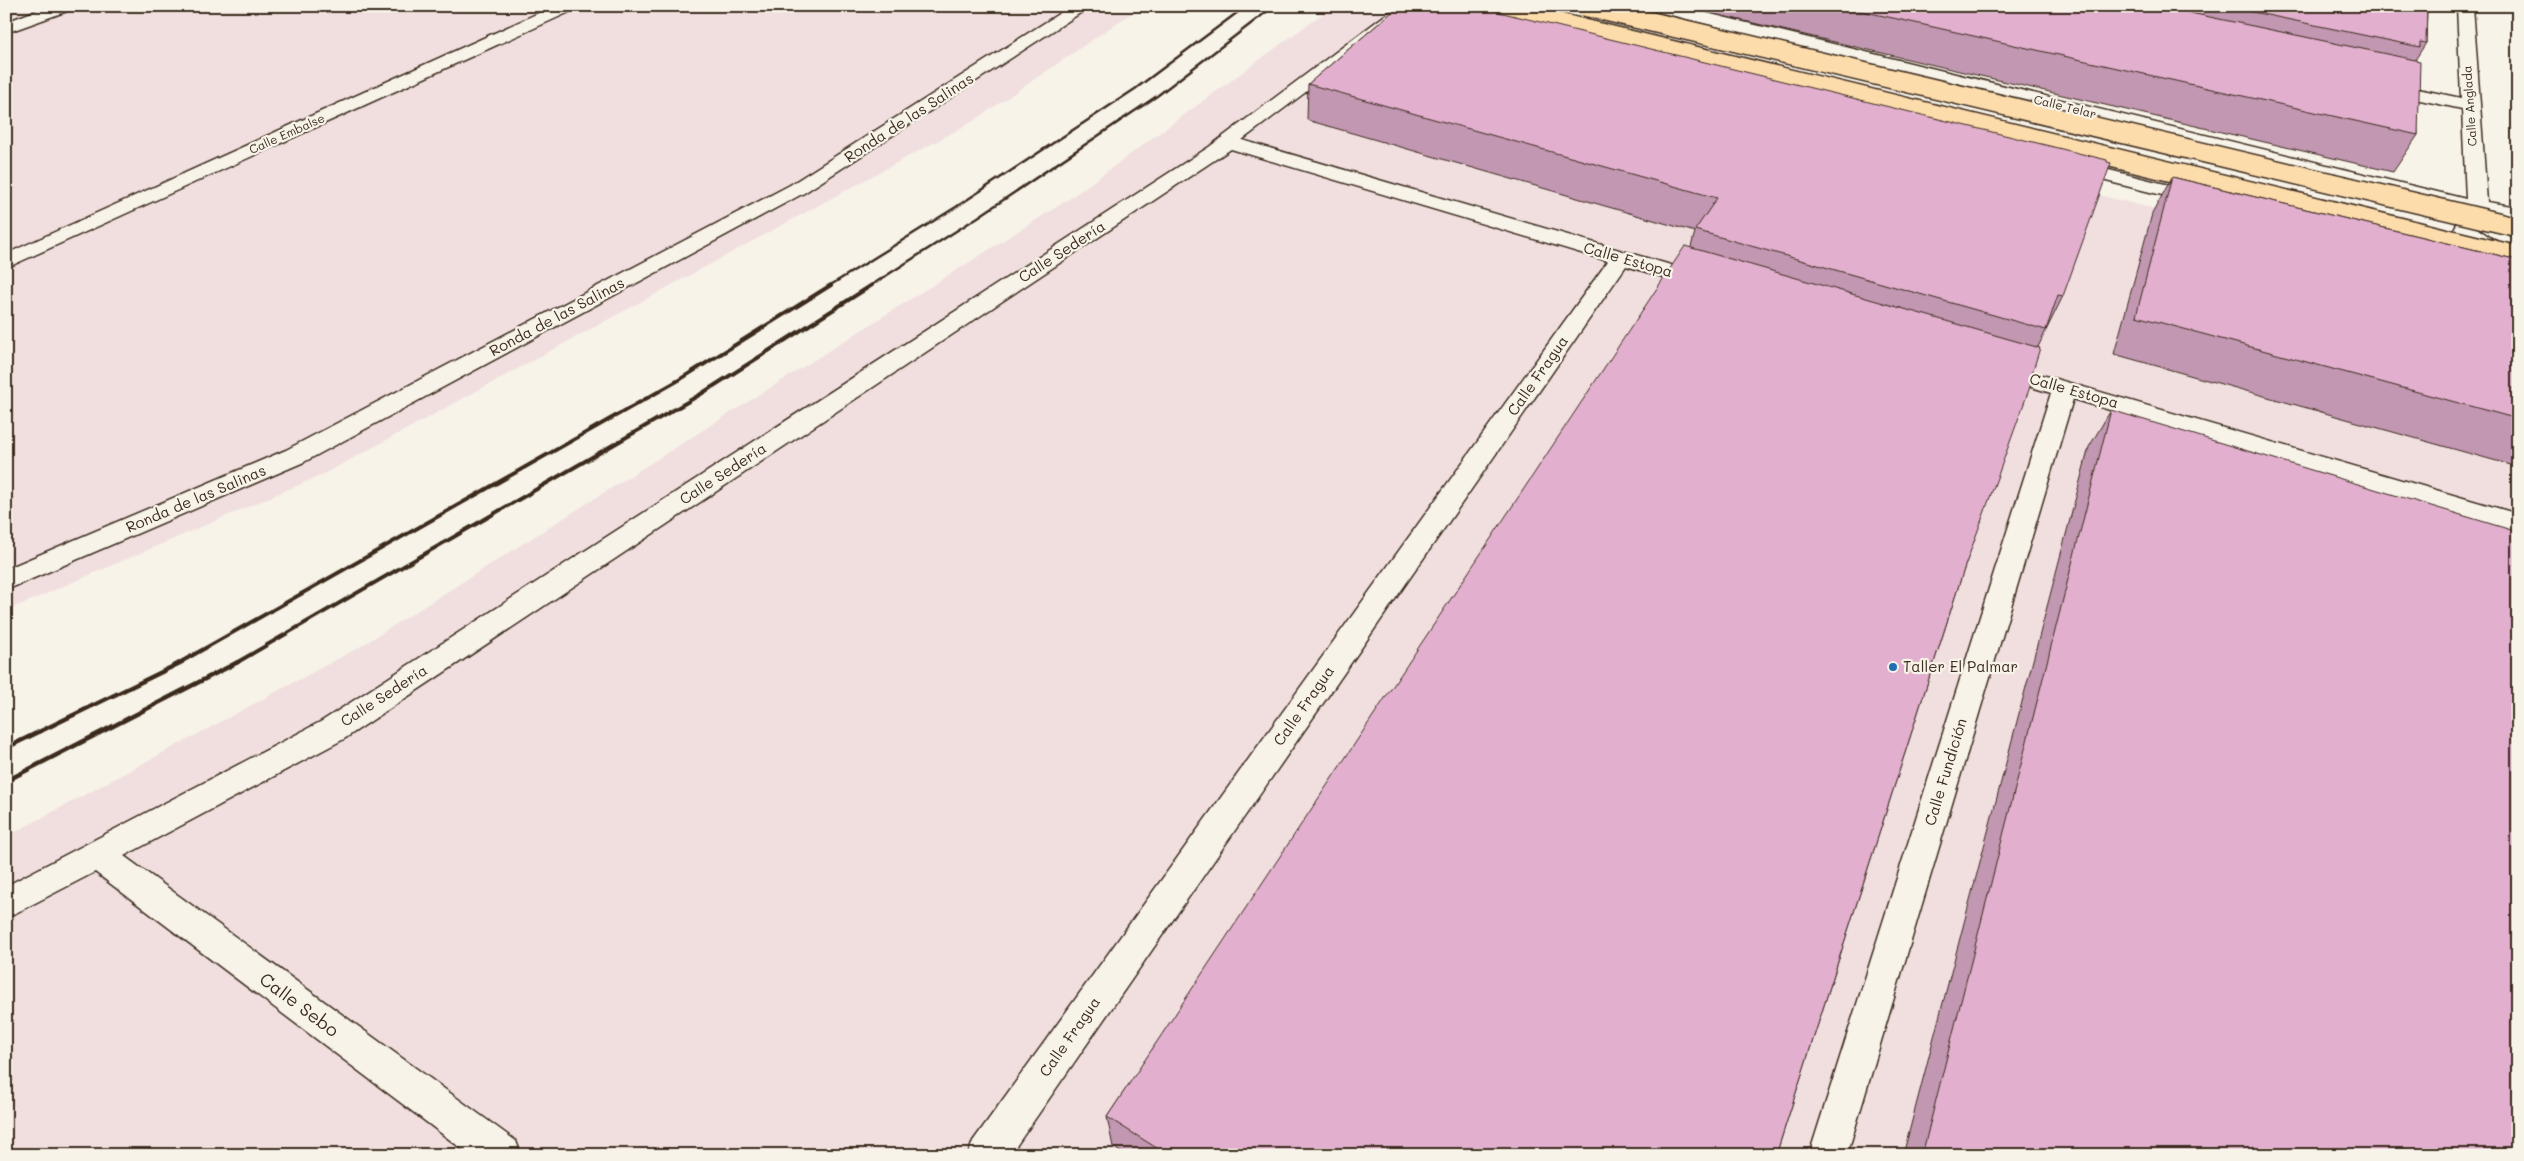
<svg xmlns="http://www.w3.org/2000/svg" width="2524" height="1161" font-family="Mali,sans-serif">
  <rect width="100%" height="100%" fill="#f7f3e8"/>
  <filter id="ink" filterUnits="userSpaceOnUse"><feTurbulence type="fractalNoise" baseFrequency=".02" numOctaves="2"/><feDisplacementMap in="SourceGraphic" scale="10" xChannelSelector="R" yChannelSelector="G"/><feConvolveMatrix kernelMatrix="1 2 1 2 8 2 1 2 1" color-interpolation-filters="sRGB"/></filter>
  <g filter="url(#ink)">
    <path fill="#f1dfe0" d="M6,6H1142L972,122L324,474L6,611Z
      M1333,6H1353L2518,301V1155H6V837L358,648L1069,199Z"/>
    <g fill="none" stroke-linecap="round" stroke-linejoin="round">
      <g stroke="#3b2a1e" stroke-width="3">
        <path id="minor" d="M48,6H72L70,10L6,33V22Z
          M554,6H576L574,10L6,268V254Z
          M1071,6H1091L804,193L304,462L6,590V569L286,450L790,185Z
          M1402,6H1423L1400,21L1242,140L1712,277L1715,282L1712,287L1704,289L1626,266L1010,1155H968L973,1141L1608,261L1231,149L344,739L124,856L516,1141L521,1155H470L95,872L6,918V886L322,721L1209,147L1388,13Z
          M1648,6H1678L2466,199L2462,109L2378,91L2375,87L2378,83L2384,82L2461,98L2457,6H2473L2487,202L2518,207V219L2483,213L2475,227L2518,256V272L2510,271L2457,233L2454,229L2466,207L2459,209L1650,10Z
          M2069,160L2209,195L2212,199L2209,203L2202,205L2062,170L2059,166L2062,162Z
          M1994,361L2518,514V532L2073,399L1847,1155H1809L2051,393L1986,373L1982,368L1986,363Z"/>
      </g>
      <use href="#minor" fill="#f7f3e8" fill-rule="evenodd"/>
      <path stroke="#3b2a1e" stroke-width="2.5" d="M829,286L956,207L1135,89L1246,6
        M870,286L978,217L1157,96L1274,6"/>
      <path stroke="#3b2a1e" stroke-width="4" d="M179,663L679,380L831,285
        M236,663L701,394L872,285"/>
      <path stroke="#3b2a1e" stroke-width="4.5" d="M6,748L182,662
        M6,781L238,662"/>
      <g stroke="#3b2a1e" stroke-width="22" stroke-linecap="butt">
        <path id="highway-bridge" d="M1489,6L2518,256
          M1584,6L2518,227"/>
      </g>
      <use href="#highway-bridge" stroke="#fddcac" stroke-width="19"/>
    </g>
    <path fill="#c297b1" stroke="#3b2a1e" d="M1399,6H1502L1501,13L2063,296L2038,347L1964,569L1776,1155H1125L1113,1147L1107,1117L1691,247L1695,232L1307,120L1308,84Z
      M1680,6H2427L2426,43L2415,60L2418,135L2393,172Z
      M2172,177L2518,260V467L2114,354L2152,214Z
      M2111,410L2518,1155H1903L2089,447Z"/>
    <path fill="#e2b0ce" stroke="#3b2a1e" d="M1399,6H1500L1499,12L2107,160V162L2111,163L2063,296L2058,295L2046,330L1695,230L1717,198L1308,84Z
      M1839,6H2157L2420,61L2418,135Z
      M2224,6H2427L2426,43L2420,42V47Z
      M2172,177L2518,260V419L2136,316Z
      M1685,246L2040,348L2029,383L2031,384L1964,569L1776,1155H1168L1107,1117Z
      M2111,410L2518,532V1155H1922Z"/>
  </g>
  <circle fill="#1f6fb2" stroke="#f7f3e8" stroke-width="2" cx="1893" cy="667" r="5"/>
  <g text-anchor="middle" stroke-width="4.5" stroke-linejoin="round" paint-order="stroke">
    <g font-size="12" fill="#3b2a1e" stroke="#f7f3e8">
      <text transform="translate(2470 106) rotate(-94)" y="4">Calle Anglada</text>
      <text transform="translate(2065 107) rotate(14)" y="4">Calle Telar</text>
      <text transform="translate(287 134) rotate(-24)" y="4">Calle Embalse</text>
    </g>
    <g font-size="15" fill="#3b2a1e" stroke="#f7f3e8">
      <text transform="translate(909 118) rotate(-33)" y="5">Ronda de las Salinas</text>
      <text transform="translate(1062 252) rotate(-33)" y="5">Calle Sedería</text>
      <text transform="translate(1628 260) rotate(16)" y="5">Calle Estopa</text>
      <text transform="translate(557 317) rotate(-28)" y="5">Ronda de las Salinas</text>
      <text transform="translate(1538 376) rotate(-55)" y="5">Calle Fragua</text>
      <text transform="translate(2074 391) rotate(16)" y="5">Calle Estopa</text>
      <text transform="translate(723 474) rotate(-33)" y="5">Calle Sedería</text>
      <text transform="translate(196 499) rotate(-23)" y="5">Ronda de las Salinas</text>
      <text transform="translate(384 696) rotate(-33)" y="5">Calle Sedería</text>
      <text transform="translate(1304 706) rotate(-55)" y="5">Calle Fragua</text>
      <text transform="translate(1946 772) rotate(-73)" y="5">Calle Fundición</text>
      <text transform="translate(1070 1037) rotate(-55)" y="5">Calle Fragua</text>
    </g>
    <g font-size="15" fill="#3b2a1e" stroke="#f7f3e8" text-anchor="start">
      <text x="1903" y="672">Taller El Palmar</text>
    </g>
    <g font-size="18" fill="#3b2a1e" stroke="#f7f3e8">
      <text transform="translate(299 1005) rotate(37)" y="6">Calle Sebo</text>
    </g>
  </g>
  <rect width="2524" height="1161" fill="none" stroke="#f7f3e8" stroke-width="25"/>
  <rect x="12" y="12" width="2499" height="1136" fill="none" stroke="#3b2a1e" stroke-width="2" filter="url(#ink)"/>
</svg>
